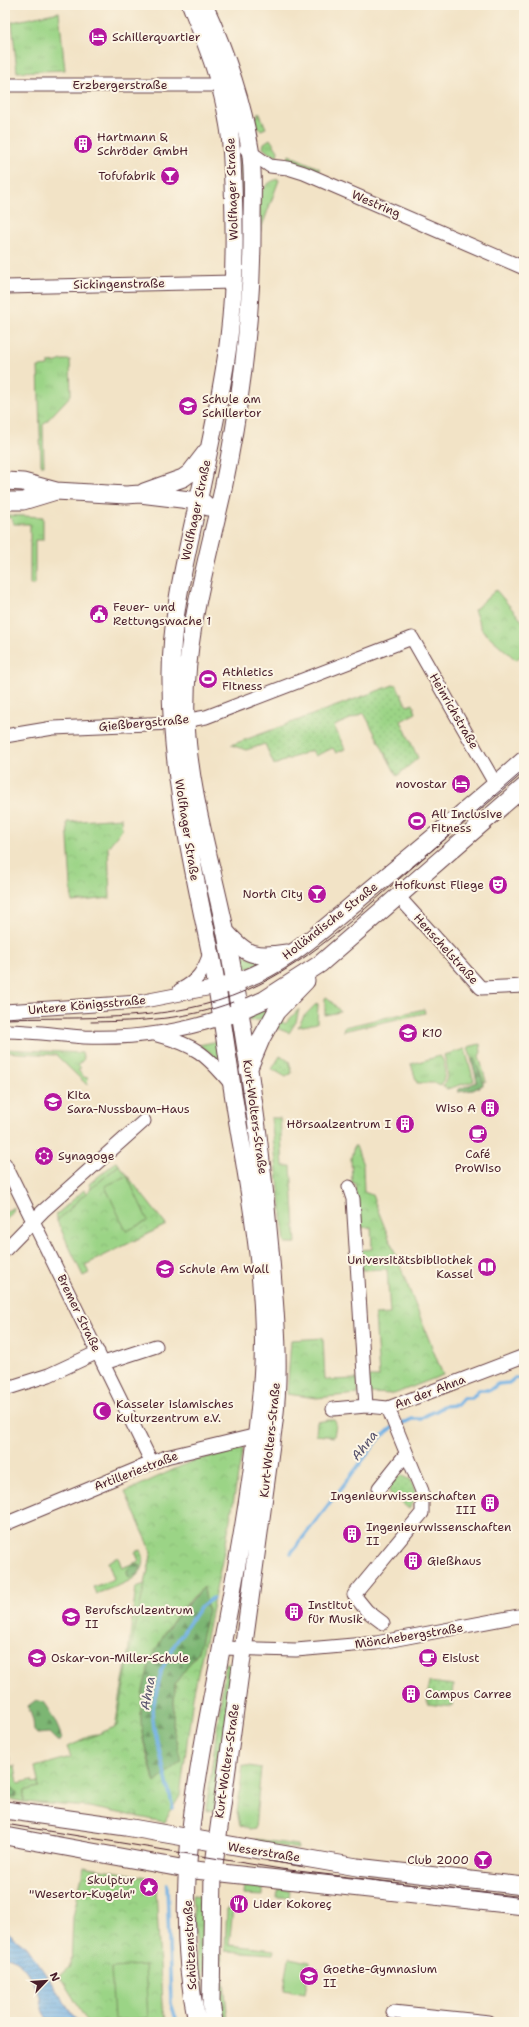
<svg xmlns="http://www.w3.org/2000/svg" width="529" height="2027" font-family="'Shantell Sans',sans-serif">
  <defs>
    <pattern id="grass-tufts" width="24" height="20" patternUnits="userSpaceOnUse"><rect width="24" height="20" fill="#9bd486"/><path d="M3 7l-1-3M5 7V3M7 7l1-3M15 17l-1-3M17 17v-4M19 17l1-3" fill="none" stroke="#87b674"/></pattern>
    <pattern id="forest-firs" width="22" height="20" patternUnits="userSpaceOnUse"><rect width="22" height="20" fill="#7cb673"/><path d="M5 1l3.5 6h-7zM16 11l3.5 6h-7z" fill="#68935f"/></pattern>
    <pattern id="park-crowns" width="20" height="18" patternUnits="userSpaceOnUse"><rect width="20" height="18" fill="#9bd486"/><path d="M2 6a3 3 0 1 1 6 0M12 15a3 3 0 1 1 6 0" fill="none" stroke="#87b674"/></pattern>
    <pattern id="garden-dots" width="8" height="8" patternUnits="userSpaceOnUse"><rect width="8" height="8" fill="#9bd486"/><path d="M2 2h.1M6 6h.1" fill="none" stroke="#87b674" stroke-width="1.8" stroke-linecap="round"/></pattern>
    <pattern id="water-rules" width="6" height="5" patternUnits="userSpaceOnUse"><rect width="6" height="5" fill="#70b0e4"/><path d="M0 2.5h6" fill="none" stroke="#5e8fb9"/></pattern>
  </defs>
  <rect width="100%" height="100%" fill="#fcf5e5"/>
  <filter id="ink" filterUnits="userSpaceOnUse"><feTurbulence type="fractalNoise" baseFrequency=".025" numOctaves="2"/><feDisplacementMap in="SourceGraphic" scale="8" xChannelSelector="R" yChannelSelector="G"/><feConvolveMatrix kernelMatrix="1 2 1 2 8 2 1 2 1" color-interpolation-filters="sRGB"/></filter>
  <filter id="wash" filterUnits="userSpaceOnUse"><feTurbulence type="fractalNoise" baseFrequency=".012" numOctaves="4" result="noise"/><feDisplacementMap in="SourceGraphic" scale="16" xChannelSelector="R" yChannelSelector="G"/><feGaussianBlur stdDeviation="0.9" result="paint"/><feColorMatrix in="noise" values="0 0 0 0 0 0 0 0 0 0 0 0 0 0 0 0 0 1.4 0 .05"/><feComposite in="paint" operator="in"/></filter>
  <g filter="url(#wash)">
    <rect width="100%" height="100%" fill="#f2e3c6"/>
    <path fill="url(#grass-tufts)" stroke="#727a58" d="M59,12L65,70L17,72L12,22Z
      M259,112L266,128L261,130L257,127L255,120Z
      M270,139L278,151L277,156L269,153L263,148L264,143Z
      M244,152L247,245L238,346L236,344L243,247L240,157Z
      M289,155L319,168L320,171L288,159Z
      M278,179L279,180L260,232C260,212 254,185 278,179Z
      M62,360H70L71,395L43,425L44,465H41L38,367L48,366V363L57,362Z
      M5,515L43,517V540H35V585H30V524H14L11,518L5,517Z
      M237,953L262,961L241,972Z
      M315,982L316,984L295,1003L280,1020L285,1024L299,1009L296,1022L289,1033L272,1026L300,995Z
      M292,989L265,1022L258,1020L249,1021V1017L268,1007Z
      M327,997L340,1011V1012L325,1015V998Z
      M317,1003L318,1004L317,1023L298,1027L304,1016Z
      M424,1009L425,1013L343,1031L344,1027Z
      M218,1041L223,1070L211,1053L199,1045Z
      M480,1044L481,1052L479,1056L486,1081L478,1083L468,1047Z
      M5,1049L82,1053L84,1059L78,1065L81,1068L78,1070L84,1077L88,1078L87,1085L56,1055C37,1054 21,1053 5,1052Z
      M465,1049L474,1081L447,1089L443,1086C450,1075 447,1066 444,1055Z
      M440,1056C447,1063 446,1076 441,1085L436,1083H417L411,1064Z
      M271,1118H280L283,1166H291L296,1243H285Z
      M117,1161L119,1165L91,1189L89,1184Z
      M84,1190L86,1193L57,1221L56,1215Z
      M14,1207L13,1212L5,1221V1212Z
      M329,1420H334L336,1423L334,1437L316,1435L317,1422Z
      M141,1550C154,1580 116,1585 96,1594L93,1587L114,1579L108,1562L118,1557L122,1568L139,1561L135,1552Z
      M152,1552L125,1728L76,1745C84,1737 91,1732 102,1735L115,1727L128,1653L136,1587L145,1584Z
      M226,1663L234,1665L214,1812L206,1810Z
      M5,1738L11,1766H15L18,1783L32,1780L33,1783L38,1782L39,1787L24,1791V1802L5,1798Z
      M243,1765L261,1768L255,1829L250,1830L240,1825L237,1813Z
      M255,1839L297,1845L298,1849L255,1842Z
      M244,1885L263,1887V1896L243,1895Z
      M278,1889L290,1890L289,1898L277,1897Z
      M192,1895L204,1896L203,1978L206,2022H201Z
      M227,1908L233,1909L229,1945L275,1950L274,1954L225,1951Z
      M218,1953L221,1954L228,2022H222L219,1997Z"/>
    <path fill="url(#forest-firs)" stroke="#636a4f" d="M474,1058L483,1080V1085L473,1090L458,1092L459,1089L477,1082L472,1060Z
      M136,1564L140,1565L141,1568L136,1575L129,1578L127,1573C128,1567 130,1566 136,1564Z
      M204,1587L208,1611L198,1652L175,1684L173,1727L181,1761L155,1783C151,1764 143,1743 141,1724C139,1699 146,1662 159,1641C172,1621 188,1604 204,1587Z
      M36,1700L43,1702C50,1711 59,1727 62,1739L60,1741H57L49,1733L37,1734L34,1731L33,1720L28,1706Z
      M5,1788L14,1789L17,1793L16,1797L5,1796Z"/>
    <path fill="url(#park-crowns)" stroke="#727a58" fill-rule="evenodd" d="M496,590L524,623V653L516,660L482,630L474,610Z
      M121,818L122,829L108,847L110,898L72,902L67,822Z
      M354,1146H356L363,1165L364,1192L372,1195L443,1375L394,1394L369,1393L368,1377H379L375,1315L390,1314L387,1269L362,1270L361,1250L372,1249L371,1227L358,1228L355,1183H352L351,1158Z
      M119,1165L166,1225L85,1265L89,1273L83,1276L57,1221L86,1193Z
      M323,1338L325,1380L358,1379V1394L316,1398L287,1394L291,1340Z
      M243,1448L226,1542L193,1697L180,1796L164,1822L89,1807L24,1802V1791L39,1787L35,1767L71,1757L67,1747L117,1726L130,1651L152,1552L125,1492L190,1462ZM204,1587L208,1611L198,1652L175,1684L173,1727L181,1761L155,1783C150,1766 142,1741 141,1724C138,1671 165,1621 204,1587Z
      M84,1866L147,1877L146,1885L156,1888L162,2004L167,2022H88L59,1975L71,1967L73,1917Z"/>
    <path fill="url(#garden-dots)" stroke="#727a58" d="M396,684L407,706L413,704L416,713L401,721L418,758L397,776L364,713L334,726L345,749L336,753L333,748L315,756L312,750L274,765L265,744L246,750L231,745Z
      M280,1056L289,1061L292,1073L286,1077L272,1069Z
      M401,1475L411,1480L417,1497L409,1509L389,1492L390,1484Z
      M429,1682L454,1685L452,1707L427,1704Z"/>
    <path fill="#9bd486" stroke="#727a58" d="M127,1176L148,1221L126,1231L105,1186Z
      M289,1958L310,1962L305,1994L284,1990Z
      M145,1966L148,2018L114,2020L111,1968Z"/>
    <path fill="url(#water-rules)" stroke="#5d6888" d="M5,1930L27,1947L78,2022H49L43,2012L40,2002L42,2001C31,1981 28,1963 5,1956Z"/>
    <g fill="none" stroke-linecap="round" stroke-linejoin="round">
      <path stroke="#70b0e4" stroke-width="3.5" d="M399,1425L412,1419H421C428,1412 437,1413 443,1406L457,1405L463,1398H472L479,1390H490L498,1384L509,1383L515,1378L522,1379L524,1377
        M291,1553L380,1438L393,1427
        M173,1808L154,1728L152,1711L162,1669L175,1644L200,1607L213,1598
        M167,1884L171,2003L177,2022"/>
    </g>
  </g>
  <g filter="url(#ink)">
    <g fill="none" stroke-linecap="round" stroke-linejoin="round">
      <g stroke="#633c42" stroke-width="15">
        <path id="minor" d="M5,85H220L227,83
          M246,149L270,166L288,168L304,173L524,268
          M5,287L234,282
          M5,736L53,728L172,723L206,717L412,638L496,785
          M398,896L481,988L524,986
          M180,990C198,981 204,971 210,953
          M5,1011L139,1002L217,987
          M5,1031C31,1031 58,1035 84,1037C130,1039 178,1032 222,1018
          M157,1035C195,1045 206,1054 231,1084
          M5,1164L152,1463
          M349,1187L353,1199L366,1406
          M5,1250L43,1211L144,1121
          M104,1363L156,1346
          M5,1389L49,1375L98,1352
          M333,1409L366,1406L388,1408L524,1356
          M379,1488L406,1454
          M5,1524L166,1457L249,1437L265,1439
          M383,1623L367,1611L354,1595L422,1513V1491L388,1408
          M221,1648L296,1650L376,1643L524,1615
          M393,2012L489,2022"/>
      </g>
      <g stroke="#633c42" stroke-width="19">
        <path id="major" d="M191,5C206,43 222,82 228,122C232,142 232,163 233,184C235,235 235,287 229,337C224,382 214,425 205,469C191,539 170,609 171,681C171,777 194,871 213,965C224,1025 231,1087 242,1147C255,1224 268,1304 262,1382C254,1478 236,1572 218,1666C195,1783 172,1903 197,2022
          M204,5C225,51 242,98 250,149C254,172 252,197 252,221C253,313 241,404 222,494C205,569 183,643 186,721C189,793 212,864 226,934C246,1038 261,1144 270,1249C275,1306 281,1365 274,1422L213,1872L211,2002L214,2022
          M5,481L23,482L56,491L126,495L140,494L198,501L204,503L208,507
          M144,492L183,478L190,473L207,451
          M5,501H23L56,491
          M225,931C247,956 254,958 287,953
          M225,985C281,972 327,925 371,889C422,847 474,804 524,760
          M230,1015L264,1000L320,964L524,787
          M248,1070L262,1037L276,1012L306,981
          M5,1810L126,1827L357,1867L524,1886
          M5,1836L186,1869L524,1906"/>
      </g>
      <use href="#minor" stroke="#fff" stroke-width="13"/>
      <use href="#major" stroke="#fff" stroke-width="17"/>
      <path stroke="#4a1f2b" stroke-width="1" d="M5,1019C71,1017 139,1021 203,1005C282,986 340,931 399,879C441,843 482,806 524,770
        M91,1022C140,1021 187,1020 233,1002
        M5,1824L281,1869L524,1898
        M268,1861L302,1866"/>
    </g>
  </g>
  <defs>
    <g id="hotel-disc" transform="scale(1)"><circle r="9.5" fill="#b5179e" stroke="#fcf5e5"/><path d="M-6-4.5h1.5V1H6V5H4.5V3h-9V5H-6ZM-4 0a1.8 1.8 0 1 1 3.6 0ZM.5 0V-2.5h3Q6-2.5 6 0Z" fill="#fff"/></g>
    <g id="building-disc" transform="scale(1)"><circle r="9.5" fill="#b5179e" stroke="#fcf5e5"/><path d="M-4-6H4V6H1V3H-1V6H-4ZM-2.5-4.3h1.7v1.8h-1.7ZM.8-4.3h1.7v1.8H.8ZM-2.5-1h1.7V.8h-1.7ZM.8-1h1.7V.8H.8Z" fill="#fff"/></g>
    <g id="bar-disc" transform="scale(1)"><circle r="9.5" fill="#b5179e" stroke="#fcf5e5"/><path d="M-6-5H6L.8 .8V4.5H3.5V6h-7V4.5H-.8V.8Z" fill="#fff"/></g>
    <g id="university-disc" transform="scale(1)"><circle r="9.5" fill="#b5179e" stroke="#fcf5e5"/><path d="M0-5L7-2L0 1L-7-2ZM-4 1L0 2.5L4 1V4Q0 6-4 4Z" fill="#fff"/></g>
    <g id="civic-disc" transform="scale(1)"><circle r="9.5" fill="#b5179e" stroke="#fcf5e5"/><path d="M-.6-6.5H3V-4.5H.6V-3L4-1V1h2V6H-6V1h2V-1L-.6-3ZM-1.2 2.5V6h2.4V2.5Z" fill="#fff"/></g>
    <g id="stadium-disc" transform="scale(1)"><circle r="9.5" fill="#b5179e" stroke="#fcf5e5"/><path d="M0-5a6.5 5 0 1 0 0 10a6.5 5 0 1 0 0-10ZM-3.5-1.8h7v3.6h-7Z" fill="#fff"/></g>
    <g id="theatre-disc" transform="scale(1)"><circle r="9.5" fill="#b5179e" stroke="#fcf5e5"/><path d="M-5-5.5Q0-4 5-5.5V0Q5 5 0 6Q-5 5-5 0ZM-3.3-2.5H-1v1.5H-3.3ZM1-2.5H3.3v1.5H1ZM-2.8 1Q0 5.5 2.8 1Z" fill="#fff"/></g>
    <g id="school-disc" transform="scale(1)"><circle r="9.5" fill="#b5179e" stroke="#fcf5e5"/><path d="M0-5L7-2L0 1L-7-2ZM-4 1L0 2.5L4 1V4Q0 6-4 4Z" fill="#fff"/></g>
    <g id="cafe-disc" transform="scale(1)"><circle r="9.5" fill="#b5179e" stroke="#fcf5e5"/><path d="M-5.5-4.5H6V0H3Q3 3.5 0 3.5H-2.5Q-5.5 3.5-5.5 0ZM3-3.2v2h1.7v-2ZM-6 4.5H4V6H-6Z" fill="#fff"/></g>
    <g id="synagogue-disc" transform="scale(1)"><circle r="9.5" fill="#b5179e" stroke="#fcf5e5"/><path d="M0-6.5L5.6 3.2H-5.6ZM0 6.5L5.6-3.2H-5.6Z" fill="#fff"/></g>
    <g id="library-disc" transform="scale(1)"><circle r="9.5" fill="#b5179e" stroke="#fcf5e5"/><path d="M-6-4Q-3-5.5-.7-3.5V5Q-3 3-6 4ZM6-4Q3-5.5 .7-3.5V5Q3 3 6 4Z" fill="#fff"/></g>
    <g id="mosque-disc" transform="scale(1)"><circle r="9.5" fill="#b5179e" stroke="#fcf5e5"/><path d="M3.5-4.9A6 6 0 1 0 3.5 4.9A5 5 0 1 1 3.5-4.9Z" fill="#fff"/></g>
    <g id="sight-disc" transform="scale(1)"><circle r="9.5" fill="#b5179e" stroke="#fcf5e5"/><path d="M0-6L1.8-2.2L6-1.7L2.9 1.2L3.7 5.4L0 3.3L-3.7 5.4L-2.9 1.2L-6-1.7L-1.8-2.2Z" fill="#fff"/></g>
    <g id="restaurant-disc" transform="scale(1)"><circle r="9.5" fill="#b5179e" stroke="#fcf5e5"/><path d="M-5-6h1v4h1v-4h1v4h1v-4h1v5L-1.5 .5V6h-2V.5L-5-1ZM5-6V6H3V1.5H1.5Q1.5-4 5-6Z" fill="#fff"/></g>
  </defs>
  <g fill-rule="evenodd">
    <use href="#hotel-disc" x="98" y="37"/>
    <use href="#building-disc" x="83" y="144"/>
    <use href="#bar-disc" x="170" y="176"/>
    <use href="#university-disc" x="188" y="406"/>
    <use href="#civic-disc" x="99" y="614"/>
    <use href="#stadium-disc" x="208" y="679"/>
    <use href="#hotel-disc" x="461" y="784"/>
    <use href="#stadium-disc" x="417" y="821"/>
    <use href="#theatre-disc" x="498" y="885"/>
    <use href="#bar-disc" x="317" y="894"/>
    <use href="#university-disc" x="408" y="1033"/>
    <use href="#school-disc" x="53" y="1102"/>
    <use href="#building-disc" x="490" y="1108"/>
    <use href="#building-disc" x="405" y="1124"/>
    <use href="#cafe-disc" x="478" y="1134"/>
    <use href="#synagogue-disc" x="44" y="1156"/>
    <use href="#library-disc" x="487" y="1267"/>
    <use href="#school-disc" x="165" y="1269"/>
    <use href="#mosque-disc" x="102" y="1411"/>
    <use href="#building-disc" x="490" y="1503"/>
    <use href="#building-disc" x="352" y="1534"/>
    <use href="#building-disc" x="413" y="1561"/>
    <use href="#building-disc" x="294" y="1612"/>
    <use href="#school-disc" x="71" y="1617"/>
    <use href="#school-disc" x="37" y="1658"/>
    <use href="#cafe-disc" x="428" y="1658"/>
    <use href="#building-disc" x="411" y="1694"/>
    <use href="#bar-disc" x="483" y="1860"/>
    <use href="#sight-disc" x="149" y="1887"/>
    <use href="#restaurant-disc" x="239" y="1904"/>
    <use href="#school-disc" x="309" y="1976"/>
  </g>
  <g text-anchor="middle" stroke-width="4" stroke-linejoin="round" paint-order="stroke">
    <g font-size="12" fill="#4a1f2b" stroke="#fcf5e5" text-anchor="start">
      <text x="112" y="41">Schillerquartier</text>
      <text x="97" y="141">Hartmann &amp;<tspan x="97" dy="14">Schröder GmbH</tspan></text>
      <text x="156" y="180" text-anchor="end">Tofufabrik</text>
      <text x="202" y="403">Schule am<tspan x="202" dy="14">Schillertor</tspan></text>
      <text x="113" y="611">Feuer- und<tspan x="113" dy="14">Rettungswache 1</tspan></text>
      <text x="222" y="676">Athletics<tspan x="222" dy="14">Fitness</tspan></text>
      <text x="447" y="788" text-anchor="end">novostar</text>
      <text x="431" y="818">All Inclusive<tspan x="431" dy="14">Fitness</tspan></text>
      <text x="484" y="889" text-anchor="end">Hofkunst Fliege</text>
      <text x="303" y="898" text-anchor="end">North City</text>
      <text x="422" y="1037">K10</text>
      <text x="67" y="1099">Kita<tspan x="67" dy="14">Sara-Nussbaum-Haus</tspan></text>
      <text x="476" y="1112" text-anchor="end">Wiso A</text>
      <text x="391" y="1128" text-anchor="end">Hörsaalzentrum I</text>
      <text x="478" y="1158" text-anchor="middle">Café<tspan x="478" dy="14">ProWiso</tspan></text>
      <text x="58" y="1160">Synagoge</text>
      <text x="473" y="1264" text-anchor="end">Universitätsbibliothek<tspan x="473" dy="14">Kassel</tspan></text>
      <text x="179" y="1273">Schule Am Wall</text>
      <text x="116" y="1408">Kasseler islamisches<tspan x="116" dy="14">Kulturzentrum e.V.</tspan></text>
      <text x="476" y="1500" text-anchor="end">Ingenieurwissenschaften<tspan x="476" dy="14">III</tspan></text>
      <text x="366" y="1531">Ingenieurwissenschaften<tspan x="366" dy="14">II</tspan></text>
      <text x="427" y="1565">Gießhaus</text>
      <text x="308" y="1609">Institut<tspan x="308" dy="14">für Musik</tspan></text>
      <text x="85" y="1614">Berufschulzentrum<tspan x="85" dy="14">II</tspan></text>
      <text x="51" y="1662">Oskar-von-Miller-Schule</text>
      <text x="442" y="1662">Eislust</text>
      <text x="425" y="1698">Campus Carree</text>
      <text x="469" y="1864" text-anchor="end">Club 2000</text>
      <text x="135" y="1884" text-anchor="end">Skulptur<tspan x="135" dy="14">"Wesertor-Kugeln"</tspan></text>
      <text x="253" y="1908">Lider Kokoreç</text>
      <text x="323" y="1973">Goethe-Gymnasium<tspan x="323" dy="14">II</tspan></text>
    </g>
    <g font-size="12" fill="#4a1f2b" stroke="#fcf5e5">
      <text x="120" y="89">Erzbergerstraße</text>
      <text transform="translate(232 189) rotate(-92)" y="4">Wolfhager Straße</text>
      <text transform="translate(376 204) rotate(23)" y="4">Westring</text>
      <text transform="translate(119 284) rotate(-1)" y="4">Sickingenstraße</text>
      <text transform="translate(196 510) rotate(-78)" y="4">Wolfhager Straße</text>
      <text transform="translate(454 711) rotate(60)" y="4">Heinrichstraße</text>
      <text transform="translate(144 723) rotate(-5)" y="4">Gießbergstraße</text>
      <text transform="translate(187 830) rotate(81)" y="4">Wolfhager Straße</text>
      <text transform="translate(330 921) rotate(-38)" y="4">Holländische Straße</text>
      <text transform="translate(446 949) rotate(48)" y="4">Henschelstraße</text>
      <text transform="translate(87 1005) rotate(-5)" y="4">Untere Königsstraße</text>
      <text transform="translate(255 1117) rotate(82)" y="4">Kurt-Wolters-Straße</text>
      <text transform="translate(79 1313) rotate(64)" y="4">Bremer Straße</text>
      <text transform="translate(430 1392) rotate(-21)" y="4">An der Ahna</text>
      <text transform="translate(270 1440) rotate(-84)" y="4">Kurt-Wolters-Straße</text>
      <text transform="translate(136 1471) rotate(-21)" y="4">Artilleriestraße</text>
      <text transform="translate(409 1636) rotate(-9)" y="4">Mönchebergstraße</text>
      <text transform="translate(227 1761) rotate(-82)" y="4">Kurt-Wolters-Straße</text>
      <text transform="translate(264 1852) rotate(9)" y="4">Weserstraße</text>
      <text transform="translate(190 1945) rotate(-93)" y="4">Schützenstraße</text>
    </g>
    <g font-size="13" font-style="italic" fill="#57526c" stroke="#fcf5e5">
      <text transform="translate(364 1445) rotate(-52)" y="5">Ahna</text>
      <text transform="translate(147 1693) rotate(-80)" y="5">Ahna</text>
    </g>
  </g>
  <rect width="529" height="2027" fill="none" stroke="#fcf5e5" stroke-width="20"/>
  <g transform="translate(46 1981) rotate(65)" stroke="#fcf5e5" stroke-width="3" paint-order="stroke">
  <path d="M0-3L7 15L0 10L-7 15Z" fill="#4a1f2b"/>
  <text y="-6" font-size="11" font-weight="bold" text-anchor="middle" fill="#4a1f2b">N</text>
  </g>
</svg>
